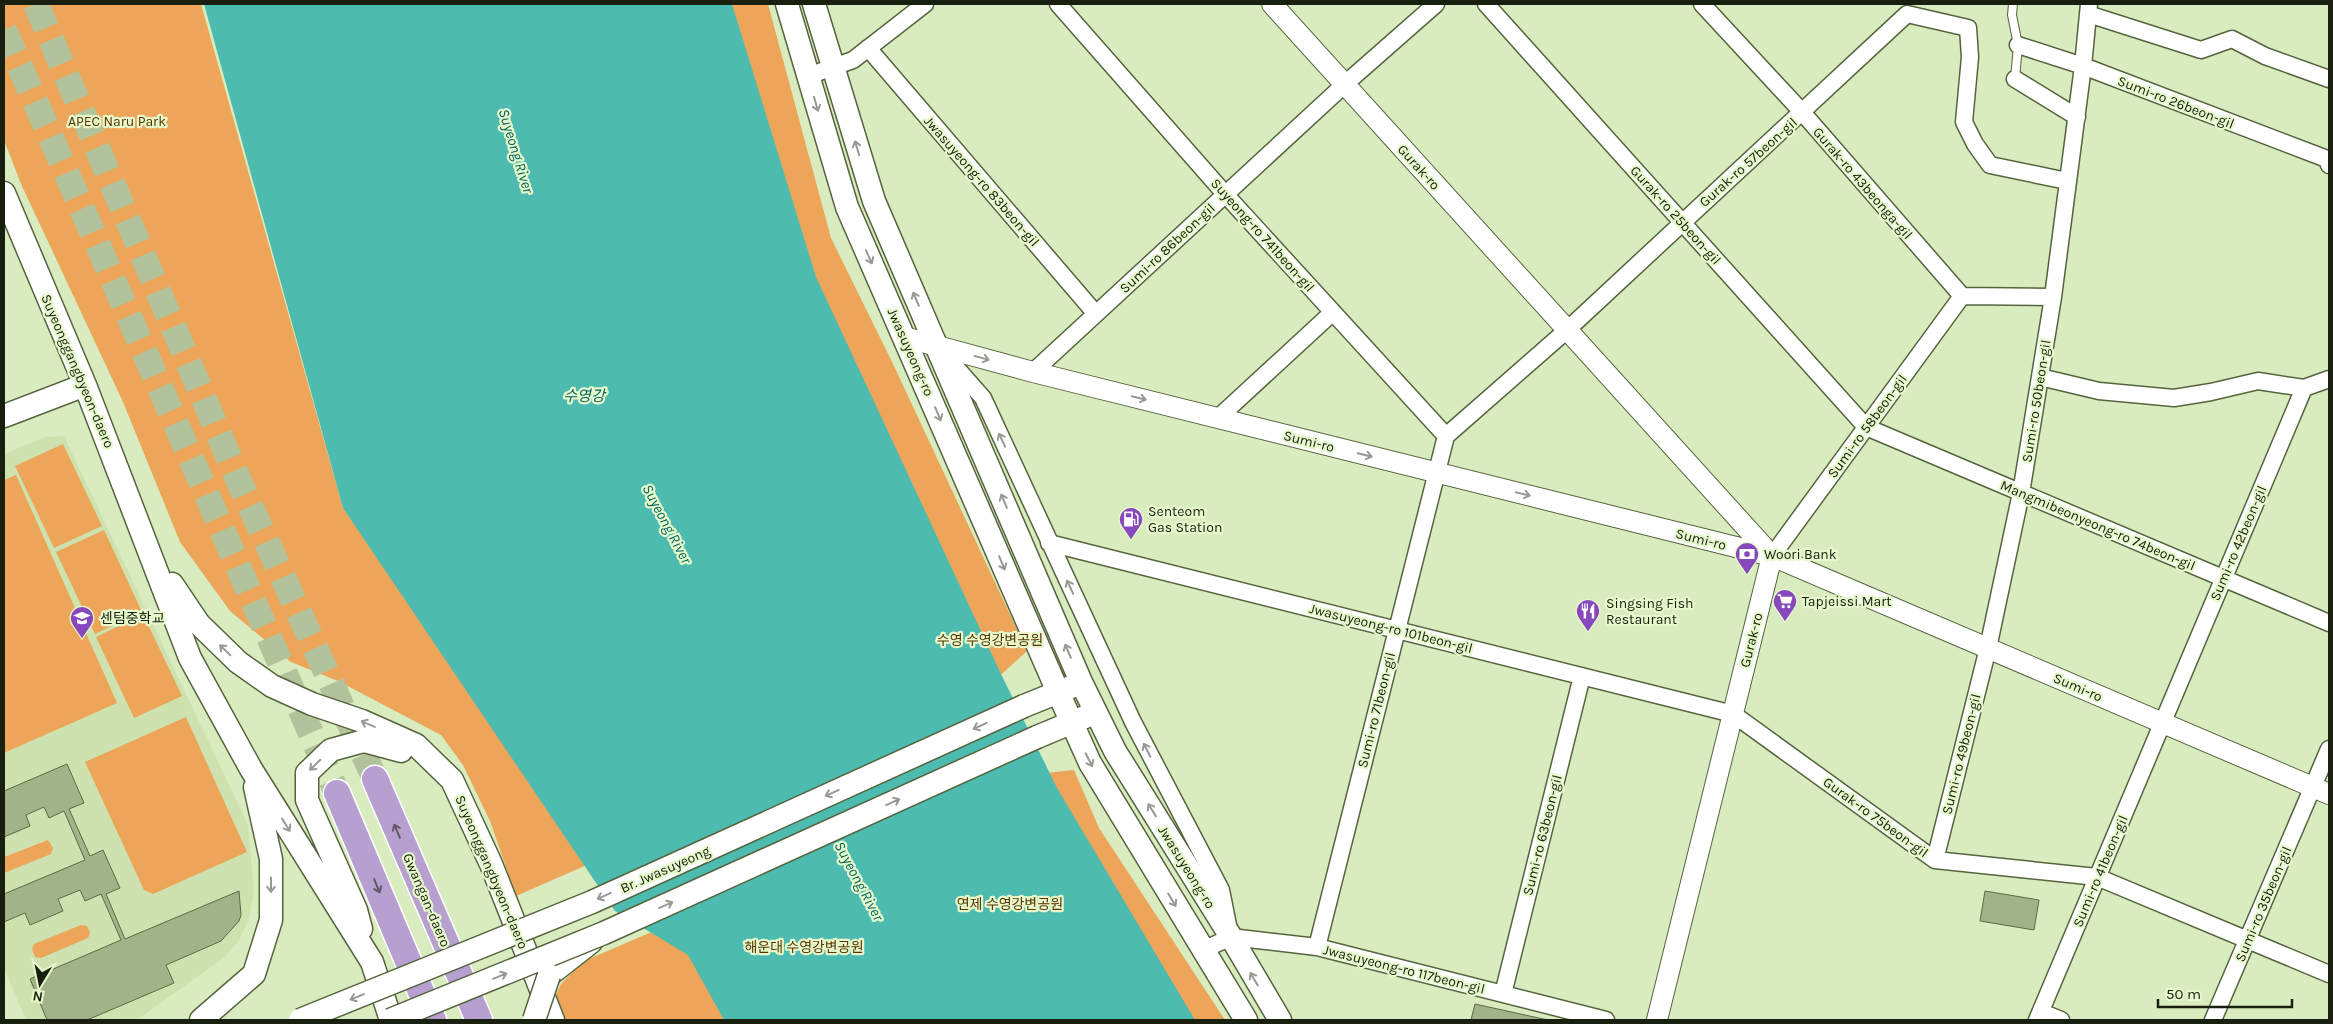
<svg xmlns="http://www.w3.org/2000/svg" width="2333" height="1024" font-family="Karla,'Noto Sans KR',sans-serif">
  <rect width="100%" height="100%" fill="#d9ecbf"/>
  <path fill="#cde2af" d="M64,436L248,825L254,890L249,919L238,942L225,957L137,1020H26L4,968V454L45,437Z"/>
  <path fill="#eca559" d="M4,4H201L343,508L596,861L516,896L490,821L463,765L441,735L338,681L291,662L230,611L180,542L123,402L21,184L4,140Z
    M715,4H768L831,238L894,366L1027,651L980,694L902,511Z
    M63,444L102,526L54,548L15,466Z
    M16,475L117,703L4,753V480Z
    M104,530L142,612L95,634L56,552Z
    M143,614L182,696L134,718L96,637Z
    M186,717L247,852L153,894L144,890L85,762Z
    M1074,770L1099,828L1225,1020H560L553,1001L561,984L584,961L1015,776Z
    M48,840L53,848L51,854L4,873V857Z
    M81,925L87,926L90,933L88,938L41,958L35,957L32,949L34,944Z"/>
  <path fill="#4dbbb0" d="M204,4H732L816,277L1001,674L1057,788L1195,1020H724L688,955L615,911L343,508Z"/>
  <path fill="#a2b389" stroke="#5b6a43" d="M67,764L84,803L69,809L90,856L103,850L120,888L106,894L125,939L239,891L241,915L239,921L221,941L166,965L174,983L87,1020H47L30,979L121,940L101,894L85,901L80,890L58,899L63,911L30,925L25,913L4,922V894L85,860L64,811L49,818L44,807L26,815L30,826L4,837V791Z
    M1985,891L2039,900L2034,930L1980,921Z
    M1475,1004L1548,1020H1471Z"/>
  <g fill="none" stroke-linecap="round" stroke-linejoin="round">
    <path stroke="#b2c39c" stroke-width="26" stroke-dasharray="26 13" stroke-linecap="butt" d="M36,4L238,479L375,779
      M4,30L337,793"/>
    <g stroke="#55643d" stroke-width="10">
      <path id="service" d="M2013,4L2012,15L2018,45L2015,79"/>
    </g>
    <g stroke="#55643d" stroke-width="19">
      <path id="minor" d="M1058,4L1225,194L1446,436L1317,947
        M1486,4L1866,427L2329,623
        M1702,4L1802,112L1962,296L2053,297
        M2088,14L2201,50L2232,39L2265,56L2329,79
        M2018,45L2083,66L2327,159L2329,165
        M868,48L1096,314
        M808,76L853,60L925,4
        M2015,79L2077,117
        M946,356L983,398L1133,722L1221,890L1228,925
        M1033,372L1345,84L1436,4
        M2040,377L2099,391L2174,398L2211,392L2258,381L2304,388
        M1218,418L1333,312
        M1446,436L1567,330L1907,14L1968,28L1970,57L1964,122L1975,144L1990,165L2067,181
        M1049,543L1733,714L1935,860L2097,877L2329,974
        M1772,556L1962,296
        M1935,860L1988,648L2021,493L2053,297L2083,66L2089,4
        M1203,950L1231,937L1317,947L1606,1020
        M1503,994L1582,676
        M2041,1012L2061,1020
        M2037,1020L2304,388L2329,379
        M2213,1020L2329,749"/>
    </g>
    <g stroke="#55643d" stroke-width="22">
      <path id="tertiary" d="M1272,4L1772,556
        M904,337L1033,372L1772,556L2329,794
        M1657,1020L1772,556"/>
    </g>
    <g stroke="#55643d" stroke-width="25">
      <path id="secondary" d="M787,4L847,207L1058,692L1090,763L1246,1020
        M814,4L874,201L1081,682L1115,751L1231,937L1280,1020
        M4,193L85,385L190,658L251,769L372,962L391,1020
        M4,416L85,385
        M172,584L199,624L238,662L272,686L312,704L362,721L416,745L452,780L491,864L553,1020
        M1024,706L1071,687
        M1037,737L1085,717
        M361,929L356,910L307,800V773L331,750L364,741L401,751
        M549,975L591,942
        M201,1020L254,974L271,920V859L255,787"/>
    </g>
    <g stroke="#fff" stroke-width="29">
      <path id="trunk" d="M375,779L479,1020
        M337,793L433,1020"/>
    </g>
    <use href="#service" stroke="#fff" stroke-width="8"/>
    <use href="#minor" stroke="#fff" stroke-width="16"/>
    <use href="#tertiary" stroke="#fff" stroke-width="20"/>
    <use href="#secondary" stroke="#fff" stroke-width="22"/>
    <use href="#trunk" stroke="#b79fd0" stroke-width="26"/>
    <g stroke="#55643d" stroke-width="25" stroke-linecap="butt">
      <path id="secondary-bridge" d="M300,1020L592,902L1024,706
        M390,1020L604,933L1037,737
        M534,1020L549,975"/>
    </g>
    <use href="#secondary-bridge" stroke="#fff" stroke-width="22"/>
  </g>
  <defs><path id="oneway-shaft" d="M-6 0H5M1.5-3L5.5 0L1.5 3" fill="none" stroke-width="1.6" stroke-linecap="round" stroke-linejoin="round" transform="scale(1.25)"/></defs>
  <g stroke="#979a93">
    <use href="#oneway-shaft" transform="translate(816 104) rotate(74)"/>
    <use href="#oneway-shaft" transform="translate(857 148) rotate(-107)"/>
    <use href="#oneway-shaft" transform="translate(869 257) rotate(66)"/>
    <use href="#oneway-shaft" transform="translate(916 299) rotate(-113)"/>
    <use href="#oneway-shaft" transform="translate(982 358) rotate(15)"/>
    <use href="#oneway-shaft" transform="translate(1139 398) rotate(14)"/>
    <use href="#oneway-shaft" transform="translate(938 414) rotate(67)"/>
    <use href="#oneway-shaft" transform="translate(1002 440) rotate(-115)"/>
    <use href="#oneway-shaft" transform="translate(1365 455) rotate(14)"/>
    <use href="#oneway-shaft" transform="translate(1523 494) rotate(14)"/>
    <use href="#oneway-shaft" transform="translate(1004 501) rotate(-113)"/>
    <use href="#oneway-shaft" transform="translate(1002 563) rotate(67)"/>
    <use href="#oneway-shaft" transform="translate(1070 587) rotate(-115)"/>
    <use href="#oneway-shaft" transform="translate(225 650) rotate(-136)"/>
    <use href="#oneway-shaft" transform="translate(1068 651) rotate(-113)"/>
    <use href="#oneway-shaft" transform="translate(368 724) rotate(-157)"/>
    <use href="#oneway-shaft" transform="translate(980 726) rotate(156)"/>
    <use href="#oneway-shaft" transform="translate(1147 750) rotate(-117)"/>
    <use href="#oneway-shaft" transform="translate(1089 760) rotate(63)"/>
    <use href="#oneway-shaft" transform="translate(315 765) rotate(135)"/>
    <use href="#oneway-shaft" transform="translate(832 793) rotate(156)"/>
    <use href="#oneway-shaft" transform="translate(893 802) rotate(-24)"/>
    <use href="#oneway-shaft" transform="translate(1152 810) rotate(-122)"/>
    <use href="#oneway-shaft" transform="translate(286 825) rotate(58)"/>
    <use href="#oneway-shaft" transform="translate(271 885) rotate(90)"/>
    <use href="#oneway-shaft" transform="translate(604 896) rotate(156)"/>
    <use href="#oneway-shaft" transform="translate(1172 900) rotate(59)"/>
    <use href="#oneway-shaft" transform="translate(666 905) rotate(-24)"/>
    <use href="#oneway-shaft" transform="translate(500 976) rotate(-22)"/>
    <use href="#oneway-shaft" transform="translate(1254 979) rotate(-121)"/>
    <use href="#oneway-shaft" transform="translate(357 997) rotate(158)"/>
  </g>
  <g stroke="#605965">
    <use href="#oneway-shaft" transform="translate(397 831) rotate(-113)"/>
    <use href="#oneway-shaft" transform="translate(377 886) rotate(68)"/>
  </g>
  <defs>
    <g id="fuel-pin" transform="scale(1.25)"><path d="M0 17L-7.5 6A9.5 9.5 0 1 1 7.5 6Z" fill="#8748bd" stroke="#e7f9cc"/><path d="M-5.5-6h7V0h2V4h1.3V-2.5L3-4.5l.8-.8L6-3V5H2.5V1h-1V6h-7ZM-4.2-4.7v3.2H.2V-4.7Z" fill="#fff"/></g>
    <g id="bank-pin" transform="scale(1.25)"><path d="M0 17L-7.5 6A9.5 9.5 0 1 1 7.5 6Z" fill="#8748bd" stroke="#e7f9cc"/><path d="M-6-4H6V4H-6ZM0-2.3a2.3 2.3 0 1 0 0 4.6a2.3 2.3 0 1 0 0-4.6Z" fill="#fff"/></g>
    <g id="supermarket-pin" transform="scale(1.25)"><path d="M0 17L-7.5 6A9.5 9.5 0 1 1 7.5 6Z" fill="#8748bd" stroke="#e7f9cc"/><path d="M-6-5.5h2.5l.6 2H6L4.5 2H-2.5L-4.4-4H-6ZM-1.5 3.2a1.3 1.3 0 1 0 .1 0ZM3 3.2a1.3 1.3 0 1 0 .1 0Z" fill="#fff"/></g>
    <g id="restaurant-pin" transform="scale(1.25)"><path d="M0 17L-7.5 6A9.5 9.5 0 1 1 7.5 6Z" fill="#8748bd" stroke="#e7f9cc"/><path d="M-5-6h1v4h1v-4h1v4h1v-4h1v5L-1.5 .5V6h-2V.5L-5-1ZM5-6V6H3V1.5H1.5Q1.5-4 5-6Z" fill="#fff"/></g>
    <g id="school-pin" transform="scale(1.25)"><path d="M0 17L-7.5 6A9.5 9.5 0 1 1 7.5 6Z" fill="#8748bd" stroke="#e7f9cc"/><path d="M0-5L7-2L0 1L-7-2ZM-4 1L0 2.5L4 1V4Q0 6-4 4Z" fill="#fff"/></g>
  </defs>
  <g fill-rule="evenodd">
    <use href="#fuel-pin" x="1131" y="519"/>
    <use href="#bank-pin" x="1747" y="554"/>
    <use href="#supermarket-pin" x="1785" y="601"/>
    <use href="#restaurant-pin" x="1588" y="611"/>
    <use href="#school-pin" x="82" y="618"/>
  </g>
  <g text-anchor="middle" stroke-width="4.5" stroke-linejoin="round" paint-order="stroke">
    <g font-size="14" fill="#181f0e" stroke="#e7f9cc">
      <text transform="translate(2176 102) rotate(21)" y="5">Sumi-ro 26beon-gil</text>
      <text transform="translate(1748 162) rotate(-42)" y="5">Gurak-ro 57beon-gil</text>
      <text transform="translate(1419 167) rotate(48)" y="5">Gurak-ro</text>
      <text transform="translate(982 181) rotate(49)" y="5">Jwasuyeong-ro 83beon-gil</text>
      <text transform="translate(1863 183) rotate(49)" y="5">Gurak-ro 43beonga-gil</text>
      <text transform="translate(1676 215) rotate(48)" y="5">Gurak-ro 25beon-gil</text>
      <text transform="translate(1263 235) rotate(48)" y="5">Suyeong-ro 741beon-gil</text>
      <text transform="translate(1167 248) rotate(-43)" y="5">Sumi-ro 86beon-gil</text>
      <text transform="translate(911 352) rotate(66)" y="5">Jwasuyeong-ro</text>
      <text transform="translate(78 371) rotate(67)" y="5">Suyeonggangbyeon-daero</text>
      <text transform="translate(2036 401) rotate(-81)" y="5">Sumi-ro 50beon-gil</text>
      <text transform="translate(1867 426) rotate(-54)" y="5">Sumi-ro 58beon-gil</text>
      <text transform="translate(1309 441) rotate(14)" y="5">Sumi-ro</text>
      <text transform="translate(2098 525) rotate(23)" y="5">Mangmibeonyeong-ro 74beon-gil</text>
      <text transform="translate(1701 539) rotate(14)" y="5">Sumi-ro</text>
      <text transform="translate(2238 543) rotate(-67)" y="5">Sumi-ro 42beon-gil</text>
      <text transform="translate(1391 628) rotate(14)" y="5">Jwasuyeong-ro 101beon-gil</text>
      <text transform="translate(1751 640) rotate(-76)" y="5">Gurak-ro</text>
      <text transform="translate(2078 687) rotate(23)" y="5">Sumi-ro</text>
      <text transform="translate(1376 710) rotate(-76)" y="5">Sumi-ro 71beon-gil</text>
      <text transform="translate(1961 754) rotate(-76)" y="5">Sumi-ro 49beon-gil</text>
      <text transform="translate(1876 817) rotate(36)" y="5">Gurak-ro 75beon-gil</text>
      <text transform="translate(1542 835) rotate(-76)" y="5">Sumi-ro 63beon-gil</text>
      <text transform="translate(1187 867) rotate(58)" y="5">Jwasuyeong-ro</text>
      <text transform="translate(665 869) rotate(-24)" y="5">Br. Jwasuyeong</text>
      <text transform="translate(2100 871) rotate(-67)" y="5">Sumi-ro 41beon-gil</text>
      <text transform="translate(492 872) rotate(67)" y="5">Suyeonggangbyeon-daero</text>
      <text transform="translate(427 900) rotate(67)" y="5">Gwangan-daero</text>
      <text transform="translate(2263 904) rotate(-67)" y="5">Sumi-ro 35beon-gil</text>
      <text transform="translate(1404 969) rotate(14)" y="5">Jwasuyeong-ro 117beon-gil</text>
    </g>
    <g font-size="14" fill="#593301" stroke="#e7f9cc">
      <text x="117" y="126">APEC Naru Park</text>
      <text x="990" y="645">수영 수영강변공원</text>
      <text x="1010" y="909">연제 수영강변공원</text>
      <text x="804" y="952">해운대 수영강변공원</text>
    </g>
    <g font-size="14" fill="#181f0e" stroke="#e7f9cc" text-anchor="start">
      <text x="1148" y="516">Senteom<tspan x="1148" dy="16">Gas Station</tspan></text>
      <text x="1764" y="559">Woori Bank</text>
      <text x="1802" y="606">Tapjeissi Mart</text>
      <text x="1606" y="608">Singsing Fish<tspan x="1606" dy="16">Restaurant</tspan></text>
      <text x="100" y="623">센텀중학교</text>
    </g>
    <g font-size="15" font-style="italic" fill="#01655d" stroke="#e7f9cc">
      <text transform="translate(516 151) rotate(73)" y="5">Suyeong River</text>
      <text x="584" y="401">수영강</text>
      <text transform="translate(667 524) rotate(62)" y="5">Suyeong River</text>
      <text transform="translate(859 881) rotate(62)" y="5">Suyeong River</text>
    </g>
  </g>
  <rect width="2333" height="1024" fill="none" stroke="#181f0e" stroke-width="10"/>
  <g transform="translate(40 984) rotate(190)" stroke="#e7f9cc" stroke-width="4" paint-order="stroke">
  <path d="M0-4L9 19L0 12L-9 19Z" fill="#181f0e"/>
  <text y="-8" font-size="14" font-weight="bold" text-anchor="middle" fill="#181f0e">N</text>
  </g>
  <path d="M2158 999v8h134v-8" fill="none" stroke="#181f0e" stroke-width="2.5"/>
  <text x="2166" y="999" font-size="15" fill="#181f0e" stroke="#e7f9cc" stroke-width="4" paint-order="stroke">50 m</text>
</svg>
